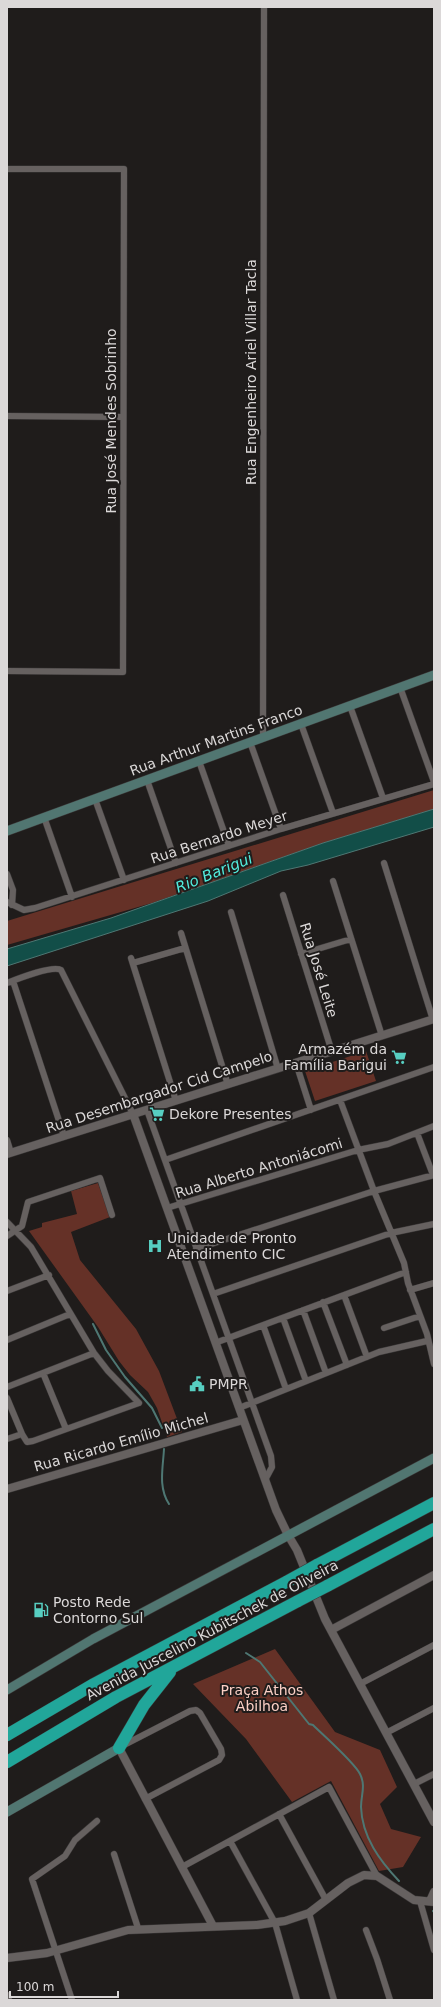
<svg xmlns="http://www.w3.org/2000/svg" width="441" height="2007" font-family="'DejaVu Sans',sans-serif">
  <rect width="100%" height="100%" fill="#1f1c1b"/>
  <path fill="#653127" d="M434,790V809L323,843L152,903L7,945V921Z
    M366,1051L376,1081L315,1101L305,1071Z
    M98,1183L110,1217L71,1232L80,1260L136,1329L159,1371L182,1432L167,1437L157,1408L148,1392L130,1375L119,1361L98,1327L29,1231L42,1227V1223L77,1214L71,1191Z
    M275,1649L335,1732L380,1750L397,1787L380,1804L391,1829L421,1837L403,1867L379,1871L331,1781L292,1802L246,1739L193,1684Z"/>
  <path fill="#124e48" stroke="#4e7773" d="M434,809V827L308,865L281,871L208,901L7,966V949L111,918L323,843Z"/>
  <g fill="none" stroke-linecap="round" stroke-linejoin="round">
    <path stroke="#4e7773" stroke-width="2" d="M93,1324L106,1350L125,1377L152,1408L162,1428
      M164,1449C163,1468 158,1487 169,1504
      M246,1653L260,1662L309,1724L313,1725C324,1736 354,1762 360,1774C366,1786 361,1795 361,1807C362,1837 380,1861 399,1881
      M433,1911L434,1912"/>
    <g stroke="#3b3838" stroke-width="7">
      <path id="minor" d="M7,169H124L123,672L7,671
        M7,416L123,417
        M400,687L434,782
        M350,706L383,798
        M301,724L333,813
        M263,738L264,7
        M250,742L281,829
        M199,761L229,846
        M147,780L176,863
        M95,799L124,880
        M44,817L72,897
        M384,863L433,1020
        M7,874L13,890L12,905
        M333,881L382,1036
        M283,895L332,1052
        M7,902L24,910L35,908L281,829L434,784
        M231,912L278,1069
        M181,933L228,1085
        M301,954L351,939
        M131,958L176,1101
        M133,963L185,948
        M13,981L64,1136
        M7,983C17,979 53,965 61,970L133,1114
        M296,1063L311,1110
        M340,1100L374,1191L404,1263L408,1283L427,1334L434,1364
        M147,1110L271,1456L272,1467L265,1480
        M417,1133L433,1175
        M7,1140L11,1153
        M165,1160L434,1067
        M167,1208L358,1150L388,1144L434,1126
        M7,1222L31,1247L94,1353L108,1371L139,1403L33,1441L27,1442L22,1434L7,1439
        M7,1236L22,1226L28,1202L100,1178L112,1215
        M196,1249L374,1191L434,1175
        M410,1290L434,1283
        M7,1291L49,1275
        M213,1294L391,1233L434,1224
        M344,1295L367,1357
        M323,1302L347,1365
        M303,1310L326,1373
        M283,1318L306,1381
        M263,1325L286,1389
        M384,1328L420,1316
        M7,1340L70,1314
        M215,1343L406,1272
        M43,1373L66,1429
        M7,1387L94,1353
        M7,1398L22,1434
        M239,1408L379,1352L427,1341
        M360,1684L434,1645
        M386,1733L434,1708
        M122,1746L190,1711L196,1710L200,1713L221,1749L222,1755L219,1760L145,1799
        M414,1784L434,1774
        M279,1814L326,1900
        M230,1841L275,1923L297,2000
        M114,1854L138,1928
        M182,1867L329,1787L377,1876
        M420,1901L434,1950
        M309,1913L334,2000
        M366,1930L377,1959L390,2000
        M72,2000L32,1879L65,1856L75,1840L97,1821"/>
    </g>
    <g stroke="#3b3838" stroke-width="9">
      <path id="tertiary" d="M133,1114L276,1510L288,1535L297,1550L325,1619L434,1822
        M7,1154L434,1019
        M7,1489L243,1420
        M331,1630L434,1575
        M119,1748L213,1926
        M430,1901L434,1892
        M7,1958L47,1953L128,1930L257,1925L285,1921L309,1913L348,1883L364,1875L377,1876L414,1900L434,1902
        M7,1996L8,2000"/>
    </g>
    <g stroke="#3b3838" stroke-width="10">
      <path id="secondary" d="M7,831L434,675
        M7,1690L93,1639L434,1458
        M7,1812L119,1748"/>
    </g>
    <g stroke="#3b3838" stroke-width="13">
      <path id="motorway" d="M317,1565L434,1503
        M327,1586L434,1529
        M7,1735L94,1684L288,1581
        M119,1748L144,1705L170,1672
        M7,1762L116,1697L298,1601"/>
    </g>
    <use href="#minor" stroke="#666160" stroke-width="6"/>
    <use href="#tertiary" stroke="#666160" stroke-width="8"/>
    <use href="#secondary" stroke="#517671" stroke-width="9"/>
    <use href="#motorway" stroke="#21a69a" stroke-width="12"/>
    <g stroke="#3b3838" stroke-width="13" stroke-linecap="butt">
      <path id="motorway-bridge" d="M288,1581L317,1565
        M298,1601L327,1586"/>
    </g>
    <use href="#motorway-bridge" stroke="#21a69a" stroke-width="12"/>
  </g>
  <defs>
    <g id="supermarket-bare" transform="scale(1.2)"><path d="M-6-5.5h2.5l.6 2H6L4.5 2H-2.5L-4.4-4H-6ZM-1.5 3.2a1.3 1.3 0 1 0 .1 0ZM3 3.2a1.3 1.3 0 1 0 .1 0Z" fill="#57cec1" stroke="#1f1c1b" stroke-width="2.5" paint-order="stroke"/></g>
    <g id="hospital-bare" transform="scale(1.2)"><path d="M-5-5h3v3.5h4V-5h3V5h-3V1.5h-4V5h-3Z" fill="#57cec1" stroke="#1f1c1b" stroke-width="2.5" paint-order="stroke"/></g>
    <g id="civic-bare" transform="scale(1.2)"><path d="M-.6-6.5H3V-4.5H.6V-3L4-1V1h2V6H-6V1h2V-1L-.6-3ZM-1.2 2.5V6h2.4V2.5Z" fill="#57cec1" stroke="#1f1c1b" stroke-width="2.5" paint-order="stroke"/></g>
    <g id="fuel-bare" transform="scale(1.2)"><path d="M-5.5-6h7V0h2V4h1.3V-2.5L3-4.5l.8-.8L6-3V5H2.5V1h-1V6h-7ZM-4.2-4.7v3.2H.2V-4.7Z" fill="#57cec1" stroke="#1f1c1b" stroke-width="2.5" paint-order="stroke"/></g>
  </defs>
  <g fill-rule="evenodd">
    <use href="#supermarket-bare" x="399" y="1057"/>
    <use href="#supermarket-bare" x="157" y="1114"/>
    <use href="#hospital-bare" x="155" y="1246"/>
    <use href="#civic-bare" x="197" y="1384"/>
    <use href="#fuel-bare" x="41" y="1610"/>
  </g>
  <g text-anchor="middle" stroke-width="4" stroke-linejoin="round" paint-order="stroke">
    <g font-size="14" fill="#dbd8d8" stroke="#1f1c1b">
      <text transform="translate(251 372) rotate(-90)" y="5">Rua Engenheiro Ariel Villar Tacla</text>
      <text transform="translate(111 421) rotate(-90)" y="5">Rua José Mendes Sobrinho</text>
      <text transform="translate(216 740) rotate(-20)" y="5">Rua Arthur Martins Franco</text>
      <text transform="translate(219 837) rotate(-18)" y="5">Rua Bernardo Meyer</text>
      <text transform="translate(319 970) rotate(73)" y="5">Rua José Leite</text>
      <text transform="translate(159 1092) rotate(-18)" y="5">Rua Desembargador Cid Campelo</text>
      <text transform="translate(259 1168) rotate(-17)" y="5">Rua Alberto Antoniácomi</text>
      <text transform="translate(121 1442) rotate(-16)" y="5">Rua Ricardo Emílio Michel</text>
      <text transform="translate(212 1630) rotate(-28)" y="5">Avenida Juscelino Kubitschek de Oliveira</text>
    </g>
    <g font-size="14" fill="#dbd8d8" stroke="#1f1c1b" text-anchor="start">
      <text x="387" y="1054" text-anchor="end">Armazém da<tspan x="387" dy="16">Família Barigui</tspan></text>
      <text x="169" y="1119">Dekore Presentes</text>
      <text x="167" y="1243">Unidade de Pronto<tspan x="167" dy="16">Atendimento CIC</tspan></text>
      <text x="209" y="1389">PMPR</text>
      <text x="53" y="1607">Posto Rede<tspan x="53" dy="16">Contorno Sul</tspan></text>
    </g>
    <g font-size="14" fill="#fbcfc5" stroke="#1f1c1b">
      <text x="262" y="1695">Praça Athos<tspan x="262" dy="16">Abilhoa</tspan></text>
    </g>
    <g font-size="15" font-style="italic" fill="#52ecdd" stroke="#1f1c1b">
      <text transform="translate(214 873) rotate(-22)" y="5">Rio Barigui</text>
    </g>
  </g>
  <rect width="441" height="2007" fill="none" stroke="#dbd8d8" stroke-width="16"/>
  <path d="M10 1991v6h108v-6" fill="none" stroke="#dbd8d8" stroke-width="2"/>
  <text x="16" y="1991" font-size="12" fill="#dbd8d8" stroke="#1f1c1b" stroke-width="3" paint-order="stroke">100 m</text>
</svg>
